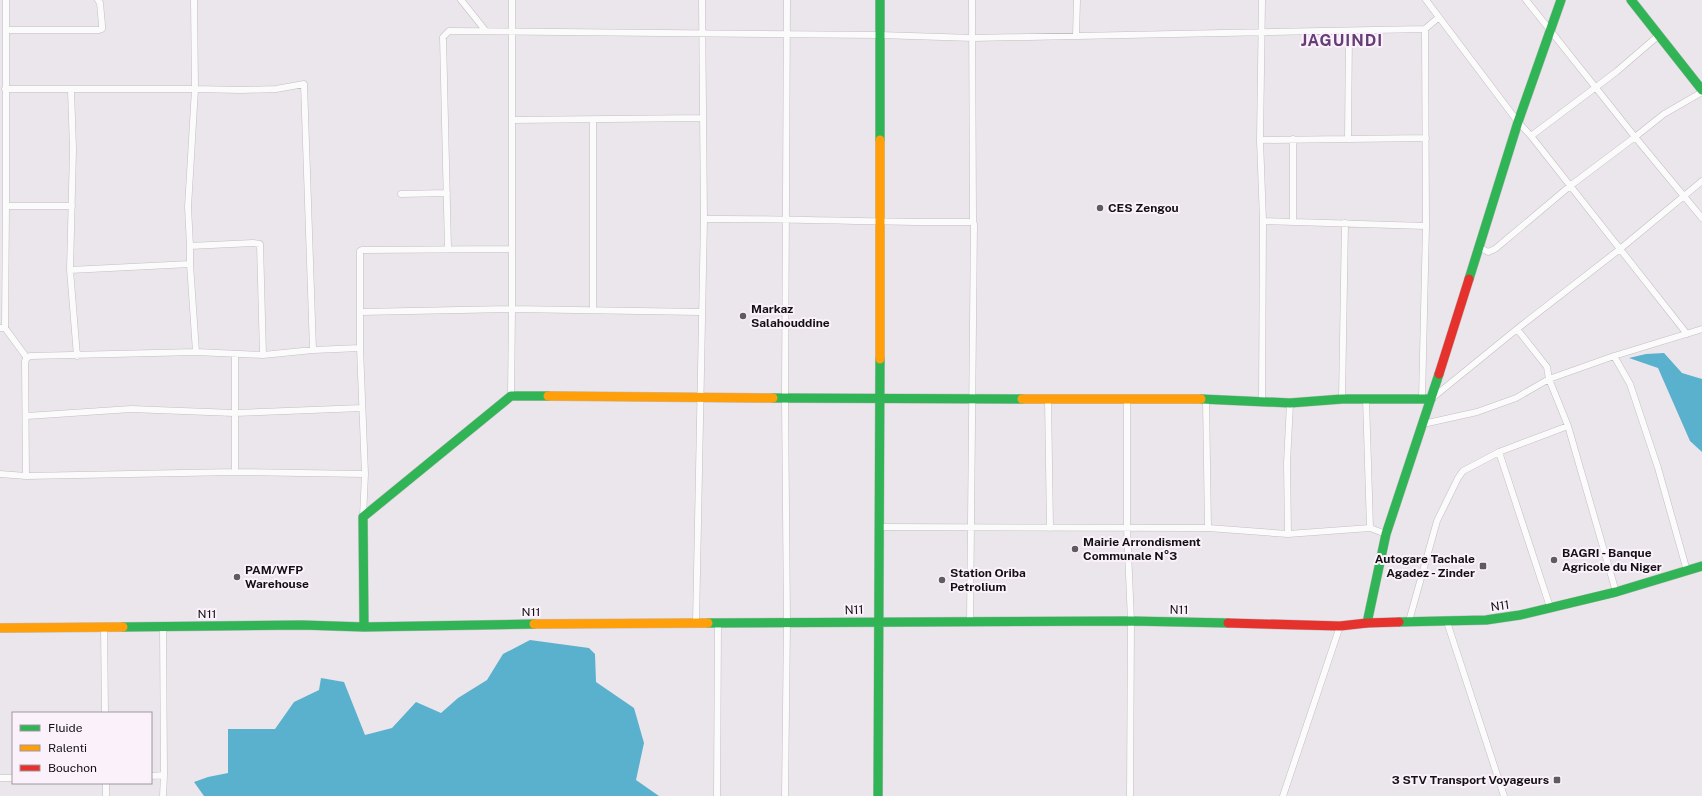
<svg xmlns="http://www.w3.org/2000/svg" width="1702" height="796" font-family="'Public Sans',sans-serif">
  <rect width="100%" height="100%" fill="#ebe6eb"/>
  <path fill="#59b1ce" d="M1664,353L1682,373L1702,379V452L1690,441L1658,368L1629,358L1646,354Z
    M530,640L589,648L595,654L596,682L634,708L644,743L636,780L659,796H204L194,782L208,777L228,773V729H275L294,702L319,690L321,678L344,682L365,735L392,728L416,702L441,713L458,698L487,680L503,654Z"/>
  <g fill="none" stroke-linecap="round" stroke-linejoin="round">
    <g stroke="#c3bec2" stroke-width="7">
      <path id="street" d="M194,0L195,89L188,207L190,246V264L196,352
        M461,0L485,30
        M1262,0L1260,140L1263,221L1262,402
        M1426,0L1518,122L1531,136L1687,334
        M1526,0L1635,137L1702,218
        M6,30H99L102,29V25L100,3L98,0
        M1076,36L1077,0
        M5,89H195L241,90L276,89L304,84L313,350
        M71,90L73,149L70,270L77,356
        M512,120L703,118
        M593,120V309
        M1531,136L1616,72L1659,35
        M1293,139V222
        M1348,139L1349,31
        M1260,140L1426,138
        M401,194L447,193
        M6,206H72
        M704,219C793,218 883,223 973,222
        M1263,221L1426,226
        M190,246L253,243L260,244L263,355
        M1479,247L1488,252L1495,249L1570,186L1635,137L1664,114L1702,92
        M448,249L443,37L449,31L880,35L973,38L1425,29L1439,17
        M70,270L190,264
        M360,312L512,309L701,312
        M0,328H5L27,358
        M5,328L6,206V0
        M1517,329L1547,367L1549,379L1568,426L1616,592
        M235,354V472
        M1614,356L1630,384L1658,468L1687,571
        M27,358L30,356L196,352L263,355L313,350L360,348
        M511,396L512,309V0
        M1048,399L1050,528
        M1127,399V528L1131,621L1130,796
        M1206,399L1208,528
        M1342,399L1345,223
        M1366,399L1370,528
        M1422,399L1426,226L1425,29
        M1431,399L1517,329L1620,249L1702,181
        M27,416L131,409L234,413L362,408
        M1423,424L1477,412L1516,398L1549,379L1614,356L1702,329
        M0,474L26,476L235,472L365,474
        M26,476L25,361L27,358
        M363,517L365,474L360,348V251L362,250L512,249
        M880,527L1208,528L1288,534L1370,528L1386,534
        M1288,534L1287,463L1290,403
        M1550,607L1499,452L1568,426
        M970,621L974,224L973,222L972,0
        M1409,621L1437,521L1458,478L1463,471L1499,452
        M1447,622L1504,796
        M696,623L704,219L702,0
        M163,626L164,775L163,796
        M104,627L105,713
        M151,776L164,775
        M0,778H13
        M106,796V783
        M717,796L718,623
        M785,796L787,622L785,398L787,0
        M1283,796L1340,626"/>
    </g>
    <g stroke="#c3bec2" stroke-width="10">
      <path id="fast" d="M880,0V140
        M1631,0L1702,90
        M1469,279L1518,122L1561,0
        M773,398L1022,399
        M1201,399L1290,403L1342,399H1431
        M1399,622L1486,620L1520,615L1616,592L1702,566
        M708,623L1131,621L1228,623
        M1367,623L1386,534L1439,374
        M123,627L302,625L364,627L534,624
        M364,627L363,517L511,396H548
        M878,796L880,359"/>
    </g>
    <g stroke="#c3bec2" stroke-width="10">
      <path id="slow" d="M880,140V359
        M548,396L773,398
        M1022,399H1201
        M534,624L708,623
        M0,628L123,627"/>
    </g>
    <g stroke="#c3bec2" stroke-width="10">
      <path id="jam" d="M1439,374L1469,279
        M1228,623L1340,626L1367,623L1399,622"/>
    </g>
    <use href="#street" stroke="#fcfbfc" stroke-width="6"/>
    <use href="#fast" stroke="#30b455" stroke-width="9"/>
    <use href="#slow" stroke="#ff9f0a" stroke-width="9"/>
    <use href="#jam" stroke="#e5322d" stroke-width="9"/>
  </g>
  <g fill="#5f5c5f" stroke="#fbf1fb" stroke-width="1.5">
    <circle cx="1100" cy="208" r="4"/>
    <circle cx="743" cy="316" r="4"/>
    <circle cx="1075" cy="549" r="4"/>
    <circle cx="1554" cy="560" r="4"/>
    <rect x="1479" y="562" width="8" height="8" rx="2"/>
    <circle cx="237" cy="577" r="4"/>
    <circle cx="942" cy="580" r="4"/>
    <rect x="1553" y="776" width="8" height="8" rx="2"/>
  </g>
  <g text-anchor="middle" stroke-width="4" stroke-linejoin="round" paint-order="stroke">
    <g font-size="12" font-weight="bold" fill="#141114" stroke="#fbf1fb" text-anchor="start">
      <text x="1108" y="212">CES Zengou</text>
      <text x="751" y="313">Markaz<tspan x="751" dy="14">Salahouddine</tspan></text>
      <text x="1083" y="546">Mairie Arrondisment<tspan x="1083" dy="14">Communale N°3</tspan></text>
      <text x="1562" y="557">BAGRI - Banque<tspan x="1562" dy="14">Agricole du Niger</tspan></text>
      <text x="1475" y="563" text-anchor="end">Autogare Tachale<tspan x="1475" dy="14">Agadez - Zinder</tspan></text>
      <text x="245" y="574">PAM/WFP<tspan x="245" dy="14">Warehouse</tspan></text>
      <text x="950" y="577">Station Oriba<tspan x="950" dy="14">Petrolium</tspan></text>
      <text x="1549" y="784" text-anchor="end">3 STV Transport Voyageurs</text>
    </g>
    <g font-size="12" fill="#141114" stroke="#fbf1fb">
      <text transform="translate(1500 606) rotate(-8)" y="4">N11</text>
      <text transform="translate(854 610) rotate(-2)" y="4">N11</text>
      <text transform="translate(1179 610) rotate(1)" y="4">N11</text>
      <text x="531" y="616">N11</text>
      <text x="207" y="618">N11</text>
    </g>
    <g font-size="16" font-weight="bold" letter-spacing="1" fill="#653e76" stroke="#fbf1fb">
      <text x="1342" y="46">JAGUINDI</text>
    </g>
  </g>
  <rect x="12" y="712" width="140" height="72" fill="#fbf1fb" stroke="#9f979f"/>
  <rect x="20" y="725" width="20" height="6" fill="#30b455" stroke="#9f979f"/>
  <text x="48" y="732" font-size="12" fill="#141114">Fluide</text>
  <rect x="20" y="745" width="20" height="6" fill="#ff9f0a" stroke="#9f979f"/>
  <text x="48" y="752" font-size="12" fill="#141114">Ralenti</text>
  <rect x="20" y="765" width="20" height="6" fill="#e5322d" stroke="#9f979f"/>
  <text x="48" y="772" font-size="12" fill="#141114">Bouchon</text>
</svg>
